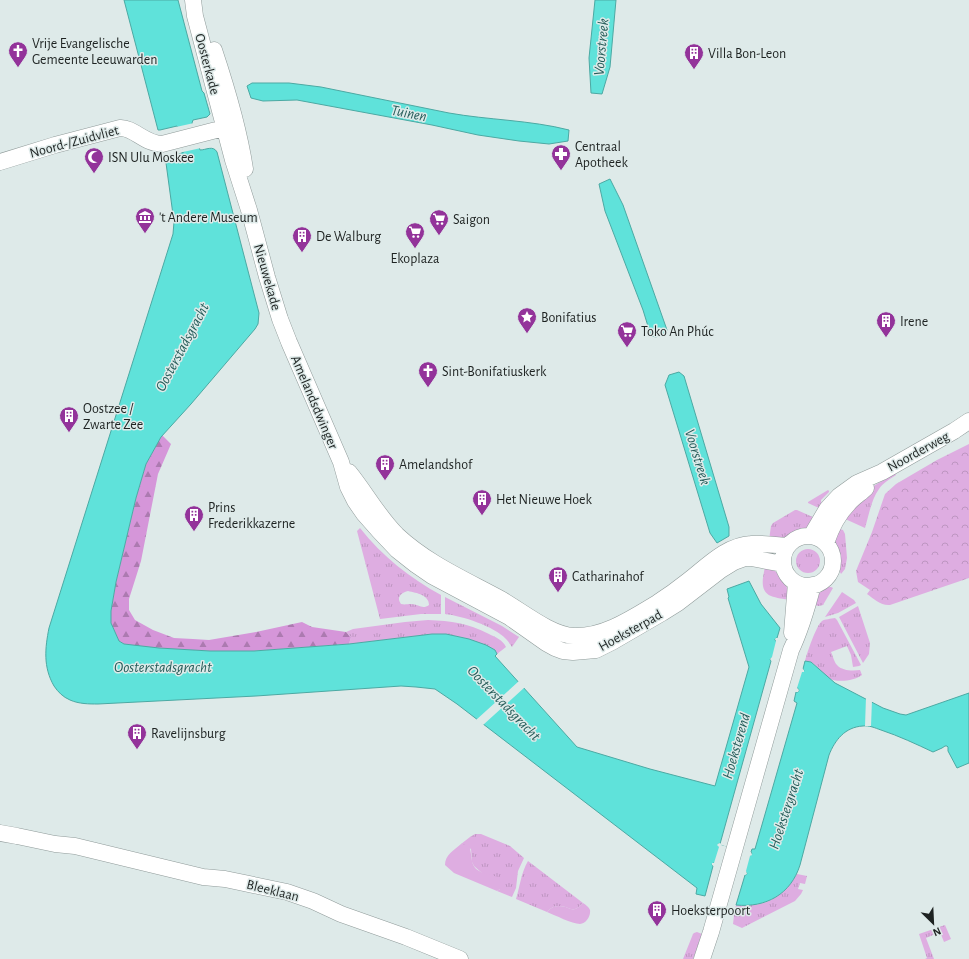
<svg xmlns="http://www.w3.org/2000/svg" width="969" height="959" font-family="'Alegreya Sans',sans-serif">
  <defs>
    <pattern id="grass-tufts" width="24" height="20" patternUnits="userSpaceOnUse"><rect width="24" height="20" fill="#deade1"/><path d="M3 7l-1-3M5 7V3M7 7l1-3M15 17l-1-3M17 17v-4M19 17l1-3" fill="none" stroke="#be95c1"/></pattern>
    <pattern id="forest-firs" width="22" height="20" patternUnits="userSpaceOnUse"><rect width="22" height="20" fill="#d596d9"/><path d="M5 1l3.5 6h-7zM16 11l3.5 6h-7z" fill="#ac7ab0"/></pattern>
    <pattern id="park-crowns" width="20" height="18" patternUnits="userSpaceOnUse"><rect width="20" height="18" fill="#deade1"/><path d="M2 6a3 3 0 1 1 6 0M12 15a3 3 0 1 1 6 0" fill="none" stroke="#be95c1"/></pattern>
  </defs>
  <rect width="100%" height="100%" fill="#deeae9"/>
  <path fill="url(#grass-tufts)" fill-rule="evenodd" d="M895,473L896,475C890,479 883,483 879,489C871,500 869,515 865,528L843,518L872,487Z
    M828,490L829,491V492L821,500L822,508L821,509L808,503V502Z
    M795,510H797L815,518L809,527L796,532L785,538L769,540L771,526L773,523Z
    M360,528C382,556 410,578 441,595V614H421L380,619L357,531ZM408,591C417,593 429,595 429,605C422,610 419,604 411,604C407,604 405,605 401,604C396,597 401,593 408,591Z
    M837,528L843,530L845,534L847,558L845,569L841,574L839,570V555L835,541Z
    M796 561a12 12 0 1 1 24 0a12 12 0 1 1-24 0Z
    M765,567L774,570L779,575L789,591L790,600C784,599 776,598 771,596C759,591 763,577 765,567Z
    M828,587H831L833,588L823,605L819,606L813,605C817,597 819,590 828,587Z
    M842,592L854,600L856,603L838,613L825,617Z
    M445,597L502,626L519,637L512,647C510,644 508,641 506,639C494,626 462,616 445,614Z
    M858,606L870,643L869,654L863,663L839,617Z
    M835,618L837,620L861,665L859,666L853,667L851,655L847,646L831,652C833,656 834,662 837,665C842,671 853,671 860,670L862,675C854,681 837,683 828,678C822,674 818,666 811,662C810,661 807,661 805,661C807,653 816,626 822,621C825,619 831,619 835,618Z
    M428,620C452,621 467,623 489,634C495,637 503,640 506,647L497,654L495,650L469,639L461,637L432,634L349,644L351,637L346,632L353,629L405,622Z
    M475,834H481L510,846L524,858L518,871L516,888L512,897L497,891L500,889L474,866L472,862L471,849L461,844L470,837Z
    M528,861L583,903C581,905 578,908 575,909C573,910 571,909 568,908C560,905 553,905 547,912L516,899C520,886 521,873 528,861Z
    M797,874L807,876L805,884L800,883L798,889L803,890L801,894L795,901L742,928L733,924C734,917 734,911 736,905C764,908 783,898 797,874Z
    M945,925L951,939L944,942L940,932L926,938L934,959H925L927,958L919,934Z
    M697,932L702,934L703,935L693,959H683L693,934L694,933Z"/>
  <path fill="url(#forest-firs)" d="M162,435L171,444L158,474L141,561L129,599V610L135,620L153,630L174,638L193,639L209,640L256,632L302,622L312,627L346,632L351,637L349,644L254,651H210L137,647L124,644L119,641L111,623V611L116,582L136,498L146,464Z"/>
  <path fill="url(#park-crowns)" d="M969,444V578L890,605C881,606 874,599 867,594L870,590L858,582L856,571L858,566L872,532L885,494L896,484L937,460Z"/>
  <path fill="#deade1" d="M461,844L469,845C471,851 471,856 472,861C474,873 488,874 498,877L501,882L500,889L497,891L454,873L445,865C445,855 454,850 461,844Z
    M583,903C586,905 589,907 590,910C591,916 586,924 580,924C572,924 555,915 547,912C553,905 560,905 568,908C571,909 573,910 575,909C578,908 581,905 583,903Z"/>
  <path fill="#5fe2da" stroke="#4ca9a3" fill-rule="evenodd" d="M124,0H178L202,91L204,93L210,114L207,117L193,120L192,123L200,150C206,150 213,145 217,152L259,313L258,324L255,329L191,404L161,437L146,464L136,498L116,582L111,611V623L119,641L124,644L159,648L210,651H254L349,644L432,634H446L469,639L486,645L495,650L497,654L495,656L577,747L650,769L715,786L749,667L728,598L729,597L727,589L749,581L761,604L780,628L777,638L775,639V640L803,672L804,670L803,669L805,661L811,662L835,683L883,708L900,714L906,715L969,693V763L957,768L948,751V747L947,746H945L942,748L933,752C916,744 899,736 881,730C875,728 869,725 863,726C845,727 835,740 829,755L800,865C791,894 766,908 736,905L745,875L747,874L746,872L713,863L712,865L713,866L705,896L696,894L697,888L457,704L435,689L416,687L401,686L256,696L98,704C89,704 79,704 70,700C63,697 58,692 54,686C43,667 45,648 49,628L173,234L174,222L166,163L167,159L169,158L184,152L177,126L160,130H158ZM772,658L799,690L798,692H796L794,701L797,703L755,849H752L751,852L752,853L750,856L718,844H720L771,661L770,659Z
    M595,0H616L610,67L602,94L591,93L589,58Z
    M252,83H289L321,87L449,113C488,120 530,120 569,130L568,141L549,144L519,141L478,135L432,125L297,100L263,101L251,98L247,86Z
    M610,179L623,205L667,330L666,333L656,337L651,336L643,310L605,211L599,184Z
    M679,372L684,376L729,527V536L717,543L710,533L665,385L669,375Z"/>
  <path fill="#deeae9" d="M194,123L201,148L183,152L176,127Z
    M776,638H777L801,668V667L804,670V672H802L797,688L799,690L798,692H796L795,691L796,690L770,659L772,657L776,641L775,639Z
    M519,681L525,687L483,725L476,720Z
    M866,697L872,700L871,726H865Z
    M719,843L722,844L721,845L750,853L749,852H751L752,855L750,856L746,871L747,874L745,875L743,874L744,873L715,865V867L712,865V863H714L719,847L717,845Z"/>
  <g fill="none" stroke-linecap="round" stroke-linejoin="round">
    <g stroke="#909b9a" stroke-width="17">
      <path id="secondary" d="M193,0L195,16L233,160L249,210L267,277L280,319L289,342L341,462L348,487L355,501L364,514L379,531L397,550L416,565L432,576L509,617L546,643L555,648L563,651L573,652L596,650L612,642L662,613L678,603L721,570L734,562L745,558H751L783,564
        M214,50C227,89 239,129 245,169
        M0,162L55,145L120,128C133,127 145,144 162,144L224,128
        M349,472C366,493 378,516 397,535C427,563 464,579 499,598C521,610 550,635 574,636C604,637 632,618 657,603C668,596 679,588 689,580C707,566 727,545 751,544C763,543 775,545 787,546
        M811,536L827,509L839,496L857,483L882,472L954,431L969,421
        M783 561a25 25 0 1 1 50 0a25 25 0 1 1-50 0Z
        M826,543C831,528 838,514 849,503C854,497 861,493 866,488
        M792,633L796,583
        M0,833L17,836L55,844L75,846L203,877L225,879L287,892L313,901L341,914L406,937L460,959
        M702,959L711,932L791,650C801,629 807,608 813,585"/>
    </g>
    <use href="#secondary" stroke="#fff" stroke-width="16"/>
  </g>
  <defs>
    <g id="church-pin" transform="scale(1)"><path d="M0 17L-7.5 6A9.5 9.5 0 1 1 7.5 6Z" fill="#93339a" stroke="#deeae9"/><path d="M-1.2-6h2.4v3.5h3.3v2.4h-3.3V6h-2.4V-.1h-3.3v-2.4h3.3Z" fill="#fff"/></g>
    <g id="building-pin" transform="scale(1)"><path d="M0 17L-7.5 6A9.5 9.5 0 1 1 7.5 6Z" fill="#93339a" stroke="#deeae9"/><path d="M-4-6H4V6H1V3H-1V6H-4ZM-2.5-4.3h1.7v1.8h-1.7ZM.8-4.3h1.7v1.8H.8ZM-2.5-1h1.7V.8h-1.7ZM.8-1h1.7V.8H.8Z" fill="#fff"/></g>
    <g id="pharmacy-pin" transform="scale(1)"><path d="M0 17L-7.5 6A9.5 9.5 0 1 1 7.5 6Z" fill="#93339a" stroke="#deeae9"/><path d="M-2-6h4v4h4v4h-4v4h-4v-4h-4v-4h4Z" fill="#fff"/></g>
    <g id="mosque-pin" transform="scale(1)"><path d="M0 17L-7.5 6A9.5 9.5 0 1 1 7.5 6Z" fill="#93339a" stroke="#deeae9"/><path d="M3.5-4.9A6 6 0 1 0 3.5 4.9A5 5 0 1 1 3.5-4.9Z" fill="#fff"/></g>
    <g id="museum-pin" transform="scale(1)"><path d="M0 17L-7.5 6A9.5 9.5 0 1 1 7.5 6Z" fill="#93339a" stroke="#deeae9"/><path d="M0-6L6-3V-2H-6V-3ZM-5-1h2V3h-2ZM-1-1h2V3h-2ZM3-1h2V3H3ZM-6 4H6V6H-6Z" fill="#fff"/></g>
    <g id="supermarket-pin" transform="scale(1)"><path d="M0 17L-7.5 6A9.5 9.5 0 1 1 7.5 6Z" fill="#93339a" stroke="#deeae9"/><path d="M-6-5.5h2.5l.6 2H6L4.5 2H-2.5L-4.4-4H-6ZM-1.5 3.2a1.3 1.3 0 1 0 .1 0ZM3 3.2a1.3 1.3 0 1 0 .1 0Z" fill="#fff"/></g>
    <g id="sight-pin" transform="scale(1)"><path d="M0 17L-7.5 6A9.5 9.5 0 1 1 7.5 6Z" fill="#93339a" stroke="#deeae9"/><path d="M0-6L1.8-2.2L6-1.7L2.9 1.2L3.7 5.4L0 3.3L-3.7 5.4L-2.9 1.2L-6-1.7L-1.8-2.2Z" fill="#fff"/></g>
  </defs>
  <g fill-rule="evenodd">
    <use href="#church-pin" x="18" y="51"/>
    <use href="#building-pin" x="694" y="53"/>
    <use href="#pharmacy-pin" x="561" y="154"/>
    <use href="#mosque-pin" x="94" y="157"/>
    <use href="#museum-pin" x="145" y="217"/>
    <use href="#supermarket-pin" x="439" y="219"/>
    <use href="#supermarket-pin" x="415" y="232"/>
    <use href="#building-pin" x="302" y="236"/>
    <use href="#sight-pin" x="527" y="317"/>
    <use href="#building-pin" x="886" y="321"/>
    <use href="#supermarket-pin" x="627" y="331"/>
    <use href="#church-pin" x="428" y="371"/>
    <use href="#building-pin" x="69" y="416"/>
    <use href="#building-pin" x="385" y="464"/>
    <use href="#building-pin" x="482" y="499"/>
    <use href="#building-pin" x="194" y="515"/>
    <use href="#building-pin" x="558" y="576"/>
    <use href="#building-pin" x="137" y="733"/>
    <use href="#building-pin" x="657" y="910"/>
  </g>
  <g text-anchor="middle" stroke-width="3" stroke-linejoin="round" paint-order="stroke">
    <g font-size="14" fill="#1e2322" stroke="#deeae9" text-anchor="start">
      <text x="32" y="48">Vrije Evangelische<tspan x="32" dy="16">Gemeente Leeuwarden</tspan></text>
      <text x="708" y="58">Villa Bon-Leon</text>
      <text x="575" y="151">Centraal<tspan x="575" dy="16">Apotheek</tspan></text>
      <text x="108" y="162">ISN Ulu Moskee</text>
      <text x="159" y="222">'t Andere Museum</text>
      <text x="453" y="224">Saigon</text>
      <text x="316" y="241">De Walburg</text>
      <text x="415" y="263" text-anchor="middle">Ekoplaza</text>
      <text x="541" y="322">Bonifatius</text>
      <text x="900" y="326">Irene</text>
      <text x="641" y="336">Toko An Phúc</text>
      <text x="442" y="376">Sint-Bonifatiuskerk</text>
      <text x="83" y="413">Oostzee /<tspan x="83" dy="16">Zwarte Zee</tspan></text>
      <text x="399" y="469">Amelandshof</text>
      <text x="496" y="504">Het Nieuwe Hoek</text>
      <text x="208" y="512">Prins<tspan x="208" dy="16">Frederikkazerne</tspan></text>
      <text x="572" y="581">Catharinahof</text>
      <text x="151" y="738">Ravelijnsburg</text>
      <text x="671" y="915">Hoeksterpoort</text>
    </g>
    <g font-size="14" fill="#1e2322" stroke="#deeae9">
      <text transform="translate(208 64) rotate(75)" y="5">Oosterkade</text>
      <text transform="translate(74 141) rotate(-15)" y="5">Noord-/Zuidvliet</text>
      <text transform="translate(268 277) rotate(74)" y="5">Nieuwekade</text>
      <text transform="translate(315 402) rotate(67)" y="5">Amelandsdwinger</text>
      <text transform="translate(918 451) rotate(-29)" y="5">Noorderweg</text>
      <text transform="translate(630 630) rotate(-29)" y="5">Hoeksterpad</text>
      <text transform="translate(273 890) rotate(14)" y="5">Bleeklaan</text>
    </g>
    <g font-size="15" font-style="italic" fill="#255c59" stroke="#deeae9">
      <text transform="translate(601 47) rotate(-85)" y="5">Voorstreek</text>
      <text transform="translate(409 113) rotate(11)" y="5">Tuinen</text>
      <text transform="translate(182 347) rotate(-62)" y="5">Oosterstadsgracht</text>
      <text transform="translate(698 457) rotate(73)" y="5">Voorstreek</text>
      <text x="163" y="672">Oosterstadsgracht</text>
      <text transform="translate(504 703) rotate(46)" y="5">Oosterstadsgracht</text>
      <text transform="translate(736 746) rotate(-74)" y="5">Hoeksterend</text>
      <text transform="translate(786 809) rotate(-72)" y="5">Hoekstergracht</text>
    </g>
  </g>
  <g transform="translate(933 923) rotate(156)" stroke="#deeae9" stroke-width="3" paint-order="stroke">
  <path d="M0-3L7 15L0 10L-7 15Z" fill="#1e2322"/>
  <text y="-6" font-size="11" font-weight="bold" text-anchor="middle" fill="#1e2322">N</text>
  </g>
</svg>
